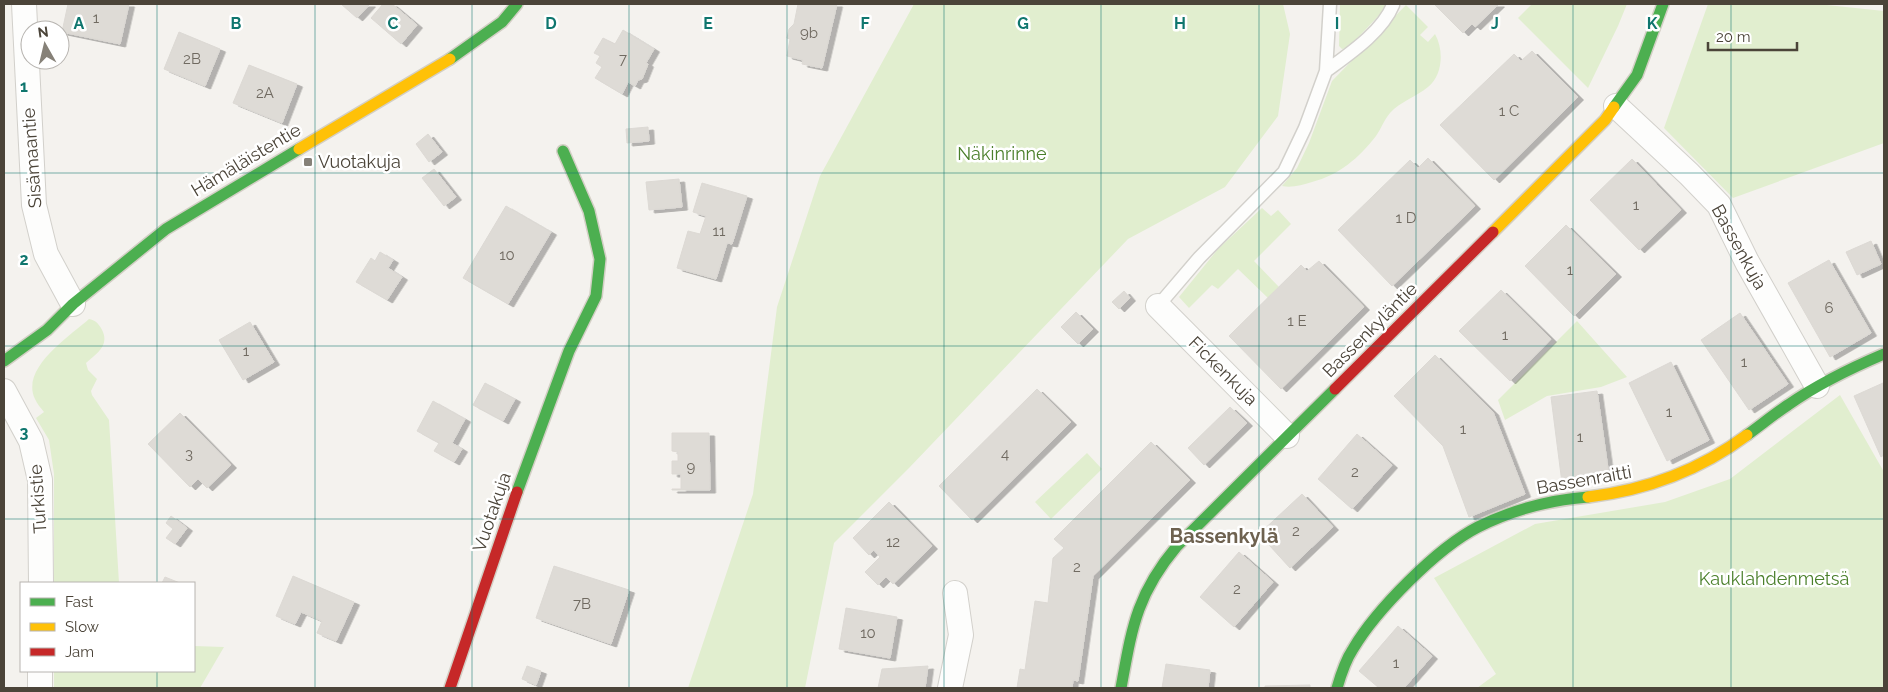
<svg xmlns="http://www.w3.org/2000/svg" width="1888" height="692" font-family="Raleway,sans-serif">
  <defs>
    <filter id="shadow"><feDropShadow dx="5.5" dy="3" stdDeviation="0" flood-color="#0004"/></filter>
  </defs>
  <rect width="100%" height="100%" fill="#f4f2ee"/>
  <path fill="#e1eecf" d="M914,4H1283L1290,34L1278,116L1225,187L1128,239L909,468L834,543L805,688H688L753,494L777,307L820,176Z
    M1340,4H1385V9L1348,48L1342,49L1339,46Z
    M1532,4H1627L1618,26L1588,88L1518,18Z
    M1708,4H1817L1884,11V143L1733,198L1664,128Z
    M1406,5L1428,27L1420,35L1428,42L1435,34C1444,50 1443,75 1428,87C1416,97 1401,101 1390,113C1384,120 1381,129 1376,136C1359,158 1339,175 1312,182C1302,185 1292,188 1282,186L1297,168L1309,143L1332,81Z
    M1262,208L1271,216L1278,210L1291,224L1254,261L1279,287L1268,298L1238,269L1218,289L1212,285L1189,308L1179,297L1218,249Z
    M89,319C95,320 98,323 101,328C111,345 97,353 86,363L88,370L97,379L91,391L92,395L109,420L119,583H54V474L49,440L36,418L44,412C41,408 37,404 35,399C20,368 70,336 89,319Z
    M1577,321L1627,377L1601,387L1547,396L1505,420L1498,400Z
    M1840,395L1884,472V688H1477L1496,674L1434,578L1535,524L1665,502L1730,479Z
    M1087,453L1102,469L1051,519L1035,502Z
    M194,646L224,647L200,688H54V671H194Z"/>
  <path fill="#dedbd6" stroke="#dcd9d4" filter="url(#shadow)" d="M68,4H129L120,44L62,32Z
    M341,4H370L357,18Z
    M383,4H392L417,25L401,44L371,18Z
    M798,4H837L822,68L802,64L803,60L787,56L790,39L787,38L789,29L794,24Z
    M1434,4H1499L1475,27L1472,24L1463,33Z
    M623,30L654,49L646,63L648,64L642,79L638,80L635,86L628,82L622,94L595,78L602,67L596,63L600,56L594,53L603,38L615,44Z
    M179,32L220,49L205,86L164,69Z
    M1532,51L1578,97L1494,180L1440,125L1514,54L1521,61Z
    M249,65L297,84L282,123L233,103Z
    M648,127L649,141L627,143L626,129Z
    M428,134L442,152L429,162L416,144Z
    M1428,158L1475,206L1392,286L1338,230L1410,160L1418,168Z
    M1632,159L1681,210L1639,250L1590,200Z
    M434,169L456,197L444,206L422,178Z
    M679,179L682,207L649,210L646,182Z
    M702,183L747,196L732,244L727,243L716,279L677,268L688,231L700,234L706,216L693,212Z
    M506,206L551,232L508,304L463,278Z
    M1566,225L1616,274L1574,316L1525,266Z
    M1871,241L1881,264L1857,275L1846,252Z
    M380,252L393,260L388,268L402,277L387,300L356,282L371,258L375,261Z
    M1829,260L1871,333L1830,357L1788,283Z
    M1319,261L1364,307L1281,389L1229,336L1301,265L1307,271Z
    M1501,290L1551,339L1510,381L1459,331Z
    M1124,291L1130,298L1119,309L1112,302Z
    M1076,312L1093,329L1078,344L1061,327Z
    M1740,313L1788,384L1749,410L1701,340Z
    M250,322L274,362L243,380L219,340Z
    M1435,355L1493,412L1525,494L1469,517L1443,446L1394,396Z
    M1671,362L1709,440L1667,461L1629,383Z
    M485,383L515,399L503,421L473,405Z
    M1883,383L1884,455L1881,457L1854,396Z
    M1037,389L1071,422L972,520L939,486Z
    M1597,391L1609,476L1562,483L1551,397Z
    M433,401L465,419L452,443L462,449L454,462L434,451L439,443L417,431Z
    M1230,407L1247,423L1204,465L1188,448Z
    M180,413L231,465L207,488L198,479L190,487L148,444Z
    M672,433H709L710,490H672V489H681V474H672V461H678V452L672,451Z
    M1357,434L1392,465L1352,509L1318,479Z
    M1151,442L1190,480L1093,576L1078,681L1073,680L1072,688H1017L1020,669L1025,670L1035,601L1048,603L1053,558L1064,548L1054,539Z
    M1302,494L1333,527L1290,568L1259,534Z
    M889,502L932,546L893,584L886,577L878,585L865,572L880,557L874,550L869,555L853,538Z
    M171,516L187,528L175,544L166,538L173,529L166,523Z
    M1239,552L1273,582L1234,627L1200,597Z
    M554,566L629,590L611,644L536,618Z
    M293,576L354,602L336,641L317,633L322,621L301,612L295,624L276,616Z
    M165,577L180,583H162Z
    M846,608L897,617L890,658L839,649Z
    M1398,626L1432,656L1404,688H1379L1359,671Z
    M1166,664L1210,670L1208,688H1162Z
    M527,666L541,671L536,685L522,679Z
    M928,666L925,688H878L882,669Z
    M1310,685V688H1265V686Z"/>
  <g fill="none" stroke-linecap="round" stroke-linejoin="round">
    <g stroke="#d2d0cb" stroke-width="15">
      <path id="lane" d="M1326,71C1349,54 1382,32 1393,5L1392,4
        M1158,306L1199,258L1284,172L1305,128L1326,71L1330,4"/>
    </g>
    <g stroke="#d2d0cb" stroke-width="26">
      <path id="street" d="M24,4L34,205L46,254L73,304
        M1616,106L1689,174L1719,205L1747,262L1817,386
        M1158,306L1287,436
        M4,391L31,441L40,480L41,583
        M40,688V671
        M950,688L961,635L955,593"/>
    </g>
    <g stroke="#d3cfc5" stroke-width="14">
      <path id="fast" d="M450,59L502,22L517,4
        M1614,107L1637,75L1663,4
        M4,361L47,330L73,304L166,229L299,149
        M1747,435C1761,425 1774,414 1788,405C1818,384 1851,368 1884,354
        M517,492L569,351L596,296L600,259L589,211L563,151
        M1121,688C1132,628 1136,595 1177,546L1335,389
        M1337,688C1341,674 1345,661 1353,649C1376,610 1437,548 1478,527C1512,510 1550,500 1588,497"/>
    </g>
    <g stroke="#d3cfc5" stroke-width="14">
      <path id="slow" d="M299,149L450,59
        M1493,232L1605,120L1614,107
        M1588,497C1647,490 1699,471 1747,435"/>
    </g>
    <g stroke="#d3cfc5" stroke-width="14">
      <path id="jam" d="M1335,389L1493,232
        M450,688L517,492"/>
    </g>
    <use href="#lane" stroke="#fdfdfc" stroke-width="12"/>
    <use href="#street" stroke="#fdfdfc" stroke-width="24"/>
    <use href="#fast" stroke="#4caf50" stroke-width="11"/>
    <use href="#slow" stroke="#ffc107" stroke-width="11"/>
    <use href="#jam" stroke="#c62828" stroke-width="11"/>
  </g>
  <path fill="none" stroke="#0f766e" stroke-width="1" stroke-opacity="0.55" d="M157,4V583M315,4V688M472,4V688M629,4V688M787,4V688M944,4V688M1101,4V688M1259,4V688M1416,4V688M1573,4V688M1731,4V688M4,173H1884M4,346H1884M4,519H1884M157,671V688"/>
  <rect fill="#868178" stroke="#fff" stroke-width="2" x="303" y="157" width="10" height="10" rx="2.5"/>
  <g text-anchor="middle" stroke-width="5" stroke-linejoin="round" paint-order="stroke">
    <g font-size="15" fill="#706a61">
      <text x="96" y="23">1</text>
      <text x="809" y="38">9b</text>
      <text x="192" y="64">2B</text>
      <text x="623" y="64">7</text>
      <text x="265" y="98">2A</text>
      <text x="1509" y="116">1 C</text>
      <text x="1636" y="210">1</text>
      <text x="1406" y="223">1 D</text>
      <text x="719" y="236">11</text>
      <text x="507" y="260">10</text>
      <text x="1570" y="275">1</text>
      <text x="1829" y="313">6</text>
      <text x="1297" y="326">1 E</text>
      <text x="1505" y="340">1</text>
      <text x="246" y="356">1</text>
      <text x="1744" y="367">1</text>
      <text x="1669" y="417">1</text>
      <text x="1463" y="434">1</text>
      <text x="1580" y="442">1</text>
      <text x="189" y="459">3</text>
      <text x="1005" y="459">4</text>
      <text x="691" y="472">9</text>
      <text x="1355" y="477">2</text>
      <text x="1296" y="536">2</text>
      <text x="893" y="547">12</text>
      <text x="1077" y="572">2</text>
      <text x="1237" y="594">2</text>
      <text x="582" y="609">7B</text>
      <text x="868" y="638">10</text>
      <text x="1396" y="668">1</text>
    </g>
    <g font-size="18" fill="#4a7f2a" stroke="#fff">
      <text x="1002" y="160">Näkinrinne</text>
      <text x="1774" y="585">Kauklahdenmetsä</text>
    </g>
    <g font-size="18" fill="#4b4439" stroke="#fff">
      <text transform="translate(32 158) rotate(-94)" y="6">Sisämaantie</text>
      <text transform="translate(246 160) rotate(-31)" y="6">Hämäläistentie</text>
      <text transform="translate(1739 247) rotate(61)" y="6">Bassenkuja</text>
      <text transform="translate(1370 330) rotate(-45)" y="6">Bassenkyläntie</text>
      <text transform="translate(1223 371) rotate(45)" y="6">Fickenkuja</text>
      <text transform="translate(1584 480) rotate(-10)" y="6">Bassenraitti</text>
      <text transform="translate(38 499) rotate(-94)" y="6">Turkistie</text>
      <text transform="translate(492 512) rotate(-71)" y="6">Vuotakuja</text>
    </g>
    <g font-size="18" fill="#4b4439" stroke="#fff" text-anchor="start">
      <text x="318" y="168">Vuotakuja</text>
    </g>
    <g font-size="20" font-weight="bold" fill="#6e6250" stroke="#fff">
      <text x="1224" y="543">Bassenkylä</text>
    </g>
  </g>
  <g font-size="16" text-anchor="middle" font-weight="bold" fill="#0f766e" stroke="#fff" stroke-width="5" stroke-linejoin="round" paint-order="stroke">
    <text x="79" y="29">A</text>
    <text x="236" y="29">B</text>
    <text x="393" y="29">C</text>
    <text x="551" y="29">D</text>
    <text x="708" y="29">E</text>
    <text x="865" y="29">F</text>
    <text x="1023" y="29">G</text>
    <text x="1180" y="29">H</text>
    <text x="1337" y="29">I</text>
    <text x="1495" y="29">J</text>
    <text x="1652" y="29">K</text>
    <text x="24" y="92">1</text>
    <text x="24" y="265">2</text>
    <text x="24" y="438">3</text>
  </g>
  <rect width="1888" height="692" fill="none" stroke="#4b4439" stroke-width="10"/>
  <rect x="20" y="582" width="175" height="90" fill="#ffffff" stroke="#b7b4b0"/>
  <rect x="30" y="598" width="25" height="8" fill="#4caf50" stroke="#b7b4b0"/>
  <text x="65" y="607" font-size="15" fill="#4b4439">Fast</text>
  <rect x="30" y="623" width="25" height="8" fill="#ffc107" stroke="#b7b4b0"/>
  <text x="65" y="632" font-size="15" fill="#4b4439">Slow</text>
  <rect x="30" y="648" width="25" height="8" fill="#c62828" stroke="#b7b4b0"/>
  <text x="65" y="657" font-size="15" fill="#4b4439">Jam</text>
  <g transform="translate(45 45) rotate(352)"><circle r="24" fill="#ffffff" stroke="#b7b4b0"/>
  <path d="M0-4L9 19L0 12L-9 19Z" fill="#868178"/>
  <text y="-8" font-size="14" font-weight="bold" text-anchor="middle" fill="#4b4439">N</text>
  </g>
  <path d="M1708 42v8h89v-8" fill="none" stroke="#4b4439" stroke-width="2.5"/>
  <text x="1716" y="42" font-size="15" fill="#4b4439" stroke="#ffffff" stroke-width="4" paint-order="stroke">20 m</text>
</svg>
